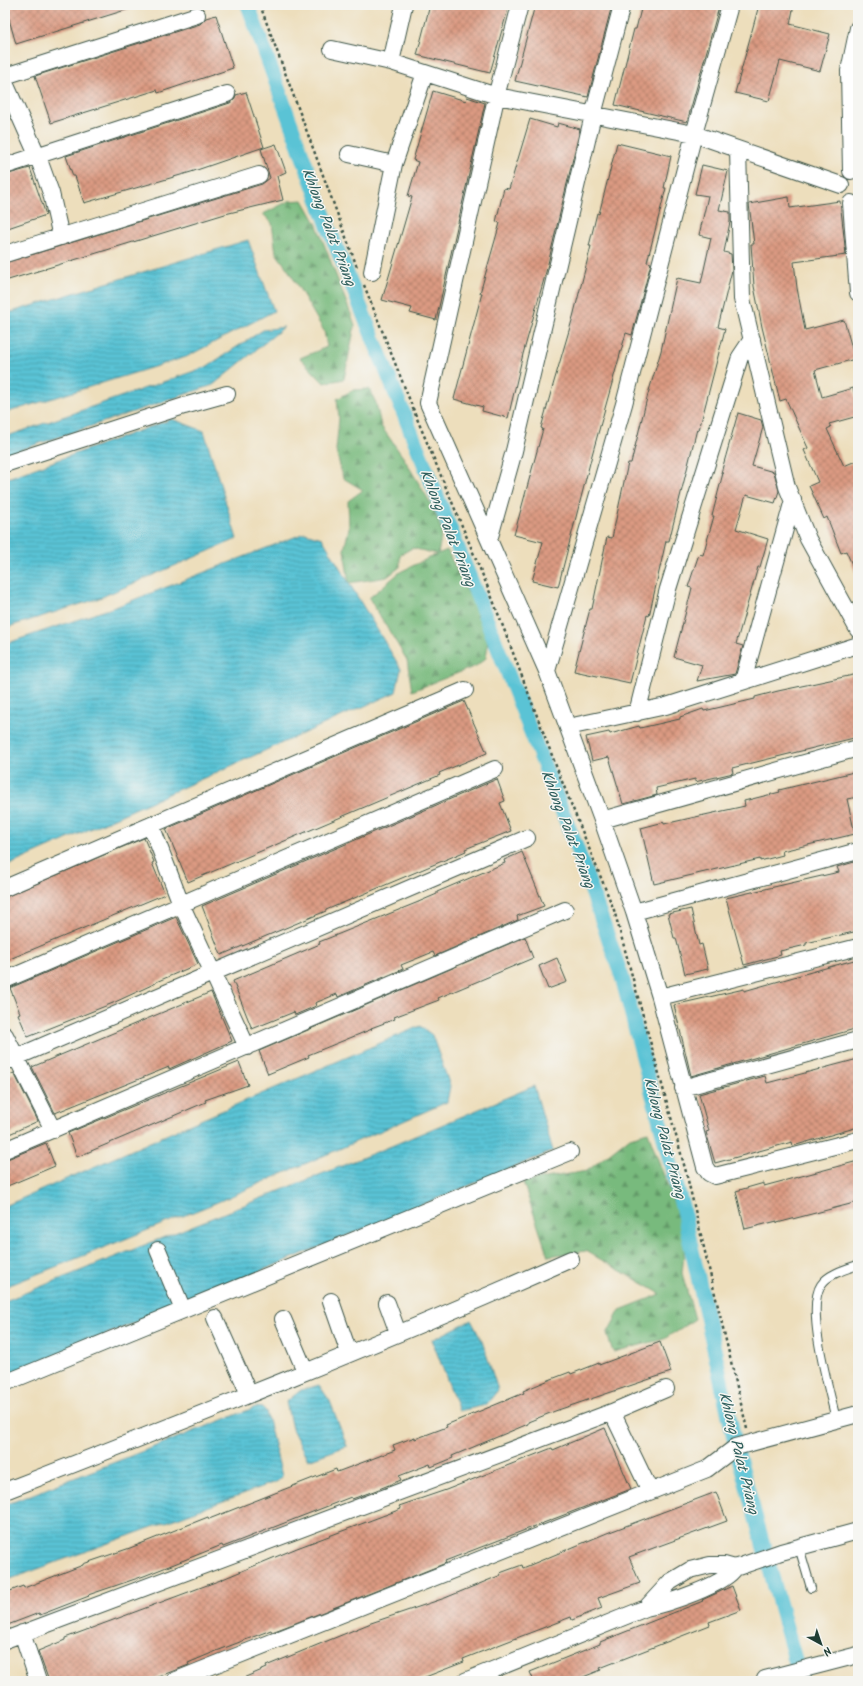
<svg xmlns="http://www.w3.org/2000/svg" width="863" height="1686" font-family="Kalam,sans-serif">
  <defs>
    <pattern id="forest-firs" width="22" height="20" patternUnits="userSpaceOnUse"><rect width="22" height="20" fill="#78ba7d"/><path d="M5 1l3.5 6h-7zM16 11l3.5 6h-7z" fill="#629867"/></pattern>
    <pattern id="water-rules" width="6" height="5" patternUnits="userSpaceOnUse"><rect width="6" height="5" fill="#5ac3d5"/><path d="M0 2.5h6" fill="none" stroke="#4aa0ae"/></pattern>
    <pattern id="building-cross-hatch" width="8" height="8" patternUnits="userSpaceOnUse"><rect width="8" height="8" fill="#db9a82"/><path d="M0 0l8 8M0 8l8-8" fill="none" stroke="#b17f6b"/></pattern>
  </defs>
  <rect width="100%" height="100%" fill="#f6f6f2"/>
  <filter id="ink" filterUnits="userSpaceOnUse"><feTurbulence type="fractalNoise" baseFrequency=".025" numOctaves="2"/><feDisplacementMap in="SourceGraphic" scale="8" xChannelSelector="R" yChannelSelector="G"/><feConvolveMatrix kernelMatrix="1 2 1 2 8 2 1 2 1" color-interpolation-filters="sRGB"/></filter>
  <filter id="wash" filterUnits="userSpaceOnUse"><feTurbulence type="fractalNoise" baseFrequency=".012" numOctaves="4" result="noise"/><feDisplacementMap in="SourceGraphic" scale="16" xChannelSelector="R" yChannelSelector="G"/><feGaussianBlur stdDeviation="0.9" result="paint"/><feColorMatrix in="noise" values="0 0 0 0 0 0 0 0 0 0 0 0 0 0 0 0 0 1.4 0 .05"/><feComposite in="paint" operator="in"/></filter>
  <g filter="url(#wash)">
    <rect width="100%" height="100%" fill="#eddebc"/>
    <path fill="url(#forest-firs)" stroke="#4c7c58" d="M303,200L316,223L355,325L344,379L324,383L300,358L327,347L324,331L289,271L276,253L272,223L263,214L289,201Z
      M369,389L376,403L381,426L403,457L433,507L442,532L438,554L447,550L464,586L479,610L488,644L486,658L476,666L412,691L407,660L369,598L400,572L437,554L412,548L400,555V567L387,577L349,583L344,550L349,528L348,501L363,490L343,478L336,450L339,418L337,399L353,390Z
      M648,1132L675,1206L687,1225L682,1273L695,1319L664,1339L613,1352L607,1334L620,1310L661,1294L586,1251L548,1256L523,1182L587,1171L630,1137Z"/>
    <path fill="url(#water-rules)" stroke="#3c8084" d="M248,240L274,311L186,357L5,413V314Z
      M284,327L213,385L5,455V437L206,367L263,330Z
      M172,419L204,431L237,539L97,599L5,628V479Z
      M305,533L322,538L401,669L396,692L5,867V644L118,606Z
      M420,1026L432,1035L450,1086L447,1102L213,1204L5,1287V1206L191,1124Z
      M534,1086L553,1151L5,1376V1301L389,1147Z
      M471,1320L482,1341L498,1390L486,1405L459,1411L432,1340Z
      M319,1385L330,1401L347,1446L308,1460L292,1429L286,1402L301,1390Z
      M256,1407L262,1408L266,1412L282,1476L278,1481L5,1581V1505Z"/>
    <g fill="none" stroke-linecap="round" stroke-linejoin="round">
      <path stroke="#5ac3d5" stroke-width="15" d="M248,5L329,229L473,585L576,846L622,977L683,1210L736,1447L801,1681"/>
    </g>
    <g id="blocks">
      <path fill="url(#building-cross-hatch)" d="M5,5H131L132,8L16,44Z
        M430,5H509L490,73L417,55Z
        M535,5H612L588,97L515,81Z
        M642,5H713L719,7L687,122L615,105L634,29H636Z
        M759,5H794L790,24L830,34L820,71L780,61L769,101L735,93Z
        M216,15L233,68L158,93L157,90L51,123L35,76L200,24L206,18Z
        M433,91L466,101L467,97L485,103L436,320L410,313L412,308L382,300L412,197L408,196L418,162L413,160Z
        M246,92L264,147L191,172L84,203L75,176H73L66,156L230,103L234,100L236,95Z
        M530,119L557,127L558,123L580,129L546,272L523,354L508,418L482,411L483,407L454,399L482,293H480L500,223L496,222L504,188L509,189Z
        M617,143L671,156L664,188H666L647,262L651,263L632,335L626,333L592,455L558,587L532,581L543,542L514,535L543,429L541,428L551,392L573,317L591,246H589L597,213L599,214Z
        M276,144L286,172L277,176L283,200L225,214L5,281V263L262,184L270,178L261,149Z
        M702,165L728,171L719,210L730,212V222L724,252L731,254L732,270L718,327L725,329L699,430L697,429L669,541H666L649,616L647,615L630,683L574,671L590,609H592L607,537L612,538L628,463H631L648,394L661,351L677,278L701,283L711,238L699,235L708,196L695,194Z
        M30,168L46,215L5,229V175Z
        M789,197L790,208L840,201L846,255L794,262L797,288L805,330L844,320L855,359L815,370L822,397L853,388L858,406V416L829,424L831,427L827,429L844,466L858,460V578L846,551L841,553L827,517L824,519L809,486L818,482L804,450L808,448L786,399L780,401L762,327L754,286L751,244H754L749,204Z
        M738,413L761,420L763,427L752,466L774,472L779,491L775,503L746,495L736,529L768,539L760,567H758L736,644L743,646L735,674L697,681L702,665L674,657L692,588L688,587L699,554L703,555L714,516H712L723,473H721Z
        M858,674V737L732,768L733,773L695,782V779L656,788L657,795L623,804L609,757L592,761L586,737L609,732L610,734L639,726L640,728L680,719V717L703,709L704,711L755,699V697L778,691Z
        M464,701L487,753L439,773L440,775L360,809L188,882L166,829Z
        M858,771V797L847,799L855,834L782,851L783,855L760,861V859L654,884L641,828L664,822V824L745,806L744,801L780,792L779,790Z
        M497,779L505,801L500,803L511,831L465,849L466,851L326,910V911L221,955L202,906Z
        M144,838L154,862L152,863L165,894L5,961V897Z
        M522,852L544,906L517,916L518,920L435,956L433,952L401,965L403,969L338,997L337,994L315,1003L316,1006L295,1015L294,1012L252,1029L233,981L320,944L319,942L416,903L437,894V892L505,863L504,860Z
        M858,861V931L806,943V945L780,951L781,955L744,965L726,898L839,872L837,867Z
        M691,909L699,945L702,944L708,969L685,974L676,938H674L668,914Z
        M176,917L198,964L156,982V983L113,1003L28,1037L18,1014L20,1013L10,988Z
        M525,937L533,958L438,998L439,1000L394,1017L395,1019L371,1028L372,1029L308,1055L309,1057L268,1074L259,1051Z
        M557,958L567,982L548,989L539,966Z
        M854,960L858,974V1028L691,1076L674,1005L744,989V991Z
        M211,992L232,1041L169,1069V1067L55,1113L32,1067Z
        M858,1059V1127L793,1146L792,1142L715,1163L706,1132L709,1131L699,1094L765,1076L767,1083Z
        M239,1062L248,1085L205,1100L206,1102L77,1157L68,1133Z
        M14,1073L38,1121L5,1136V1077Z
        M46,1143L55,1166L5,1187V1160Z
        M858,1161V1202L777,1223V1221L745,1229L736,1191L764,1183V1186Z
        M660,1342L671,1372L555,1411L528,1422V1424L452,1456L453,1458L431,1467L430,1464L399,1476L401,1480L374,1491L352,1499L351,1497L223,1547L222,1545L144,1576L88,1595L89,1596L40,1615L39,1613L5,1626V1593L23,1586L24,1588L83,1565V1564L130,1548L208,1517L209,1519L336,1469L337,1472L369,1460L395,1450L393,1445L415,1437V1439L447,1427L446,1425L524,1393L523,1391L549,1380L570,1372L571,1374L599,1363V1365Z
        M605,1428L631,1489L445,1561L446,1563L293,1624L272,1632L271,1630L214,1652L188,1663L189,1665L147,1681H49L38,1651L65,1640V1638L218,1581L297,1548L401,1509L399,1506L446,1490L552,1448L553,1450Z
        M716,1492L727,1521L629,1557L640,1583L598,1598L602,1608L572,1620L571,1617L501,1644L463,1659L464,1662L415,1681H236L267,1668L266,1666L371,1623L445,1598L501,1575L500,1573L522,1565L523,1568L607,1533Z
        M732,1586L741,1610L709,1622L710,1625L600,1668L601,1670L573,1681H534L530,1672L600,1644V1642L703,1601L702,1600Z"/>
    </g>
  </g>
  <g filter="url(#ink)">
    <use href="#blocks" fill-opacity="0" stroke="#3e5548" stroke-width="1"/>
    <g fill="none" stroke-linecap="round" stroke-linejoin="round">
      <g stroke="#3e5548" stroke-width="10">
        <path id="service" d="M836,1420C830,1391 805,1309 821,1285C828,1274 846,1269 858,1265
          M799,1547L811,1588"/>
      </g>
      <g stroke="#3e5548" stroke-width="18">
        <path id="minor" d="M730,5L694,134L624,404L547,671L602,820L634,912L660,997L705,1167L709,1173L715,1176L858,1140
          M332,49L391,62L404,5
          M391,62L497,96L694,134L841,185
          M5,76L197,15
          M5,83L38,157L51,193L61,237
          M738,150L742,299L787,487L808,539L858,630
          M349,154L394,164
          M5,166L227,94
          M851,171L849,71L858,28
          M851,203L858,293
          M5,254L259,175
          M372,272L394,164L425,73
          M5,464L184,406L227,394
          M489,540L428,403L498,89L520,5
          M547,671L489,540L514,451L593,115L622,5
          M743,681L793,500
          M637,713L668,589L740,357L752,339
          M568,727L666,706L858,645
          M602,820L858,748
          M151,825L181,904L247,1047
          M5,888L465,690
          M634,912L858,851
          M5,980L495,769
          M660,997L858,947
          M5,1035L53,1130
          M5,1062L527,838
          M683,1088L858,1040
          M5,1150L565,910
          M158,1250L183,1310
          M331,1301L349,1353
          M387,1303L398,1333
          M215,1318L249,1394
          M283,1319L305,1371
          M5,1383L570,1152
          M612,1412L650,1491
          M5,1491C195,1417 385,1342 571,1259
          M735,1568C725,1585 666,1604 646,1608L670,1582L690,1570L710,1565H724L735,1568L781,1552L858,1531
          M22,1633L38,1681
          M5,1640L612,1412L666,1389
          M765,1679L858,1655
          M174,1681L707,1469L736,1447L858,1414
          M465,1681L646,1608"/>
      </g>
      <path stroke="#3e5548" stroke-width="2.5" stroke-dasharray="3 3" stroke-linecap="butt" d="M260,5L357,267
        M364,285L418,421L491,595L561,779L614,910L686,1172L747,1429"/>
      <use href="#service" stroke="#fff" stroke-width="8"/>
      <use href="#minor" stroke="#fff" stroke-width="16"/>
    </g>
  </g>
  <g text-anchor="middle" stroke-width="3" stroke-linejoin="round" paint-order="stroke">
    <g font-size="15" font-style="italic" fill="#2e5e5c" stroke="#f6f6f2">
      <text transform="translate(329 227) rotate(69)" y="5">Khlong Palat Priang</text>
      <text transform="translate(448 528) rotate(68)" y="5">Khlong Palat Priang</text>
      <text transform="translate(568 829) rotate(69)" y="5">Khlong Palat Priang</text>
      <text transform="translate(665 1138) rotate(75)" y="5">Khlong Palat Priang</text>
      <text transform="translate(739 1453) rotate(76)" y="5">Khlong Palat Priang</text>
    </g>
  </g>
  <rect width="863" height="1686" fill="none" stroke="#f6f6f2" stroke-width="20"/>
  <g transform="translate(821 1644) rotate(140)" stroke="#f6f6f2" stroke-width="3" paint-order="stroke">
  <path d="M0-3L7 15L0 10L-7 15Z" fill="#1f3d34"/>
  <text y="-6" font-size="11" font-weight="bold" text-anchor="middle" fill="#1f3d34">N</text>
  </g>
</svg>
